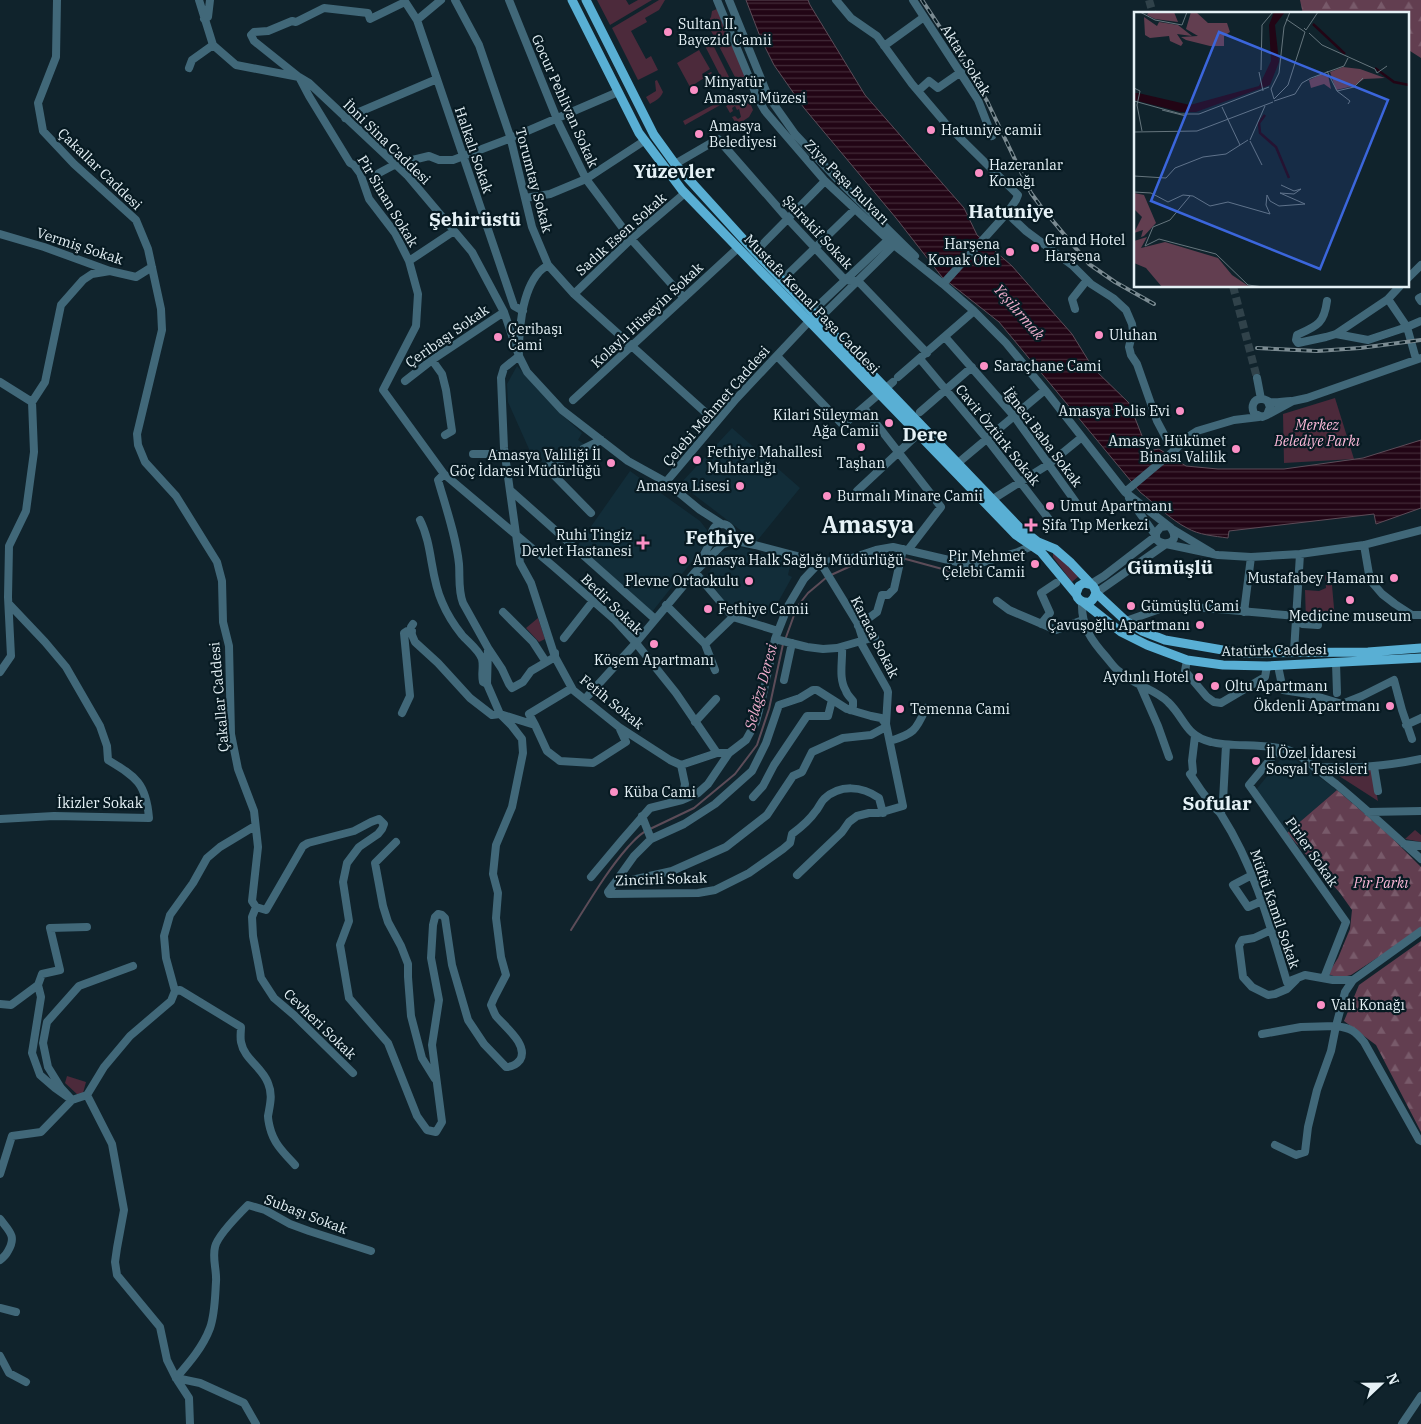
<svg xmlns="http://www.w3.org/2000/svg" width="1421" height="1424" font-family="'IBM Plex Serif',serif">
  <defs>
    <pattern id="forest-firs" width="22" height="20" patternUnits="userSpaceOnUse" patternTransform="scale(1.25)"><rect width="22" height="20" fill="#623e50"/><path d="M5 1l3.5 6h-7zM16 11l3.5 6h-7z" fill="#785a6a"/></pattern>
    <pattern id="water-rules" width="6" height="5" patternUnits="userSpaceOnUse" patternTransform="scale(1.25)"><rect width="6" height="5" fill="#220515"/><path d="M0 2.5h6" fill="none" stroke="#422a38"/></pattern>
  </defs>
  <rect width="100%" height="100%" fill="#10232c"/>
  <path fill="#122d39" d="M517,366L562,415L582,433L578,440L584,444L544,463L533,458L508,402L507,384Z
    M732,428L800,488L756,542L680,484Z
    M630,471L700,521L707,530L708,541L652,612L578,545Z
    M741,547L755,552L791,562L788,575L792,577L772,613L760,611L757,620L731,610L706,577L721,552Z
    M1286,753L1337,790L1287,833L1255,791Z"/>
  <path fill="#4c2a3b" d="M597,0H626L629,5L638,0H652L610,25Z
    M659,0H665L659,10L645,18L647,22L631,31L646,59L651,56L658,70L638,80L612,28Z
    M717,9L746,76L737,81L707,23L711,17L712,11Z
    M711,41L732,83L726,87L704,44Z
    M699,50L710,69L702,74L703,76L711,72L712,73L690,87L677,63Z
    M657,80L663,92C661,98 655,101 650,104L646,97L656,91L655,81Z
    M728,97L729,100L685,125L683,121Z
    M735,101L750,103L753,110L749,117L737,125L732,117L735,116L738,119L741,117L739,109L737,110L735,106L732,108L733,111L730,113L726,106Z
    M1335,398L1354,459L1284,463L1283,414Z
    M1053,553L1063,560L1079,576L1072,582L1053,557Z
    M1331,574L1335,619L1306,621L1305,590L1319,591L1326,588L1325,575Z
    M538,618L545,639L539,642L526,628Z
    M1336,769H1372L1378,801L1336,774Z
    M1415,830L1421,835V842L1405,839Z
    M67,1076L86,1082L83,1093L78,1095L65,1083Z"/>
  <path fill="url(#forest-firs)" d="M1300,0H1421V58L1407,49V14H1303Z
    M1337,790L1386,832L1421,867V928L1415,933L1351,975L1339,978L1328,974L1338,958L1350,929L1352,910L1340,893L1287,833Z
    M1421,941V1132L1376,1045L1344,1021L1359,985Z"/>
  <path fill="url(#water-rules)" stroke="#5c4c58" d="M746,0H808L810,5L865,95L964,208L977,235L1012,266L1072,334L1093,368L1129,403L1148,451L1159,449L1186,466L1218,469H1284L1363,458L1421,440V508L1376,524L1374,514L1229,531L1228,538C1214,536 1199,535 1187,528C1171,520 1154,503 1140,492L999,322L942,277L896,218L804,108L774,65L761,39Z"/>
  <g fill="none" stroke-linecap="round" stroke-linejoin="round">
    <path stroke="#5c4c58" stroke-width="2" d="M902,558L957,573
      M831,575L853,565L880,556L898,557
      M785,640L797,607L808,593L827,577
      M650,829L694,808L735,774L757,745L769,709L783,644
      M571,930C589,902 606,872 628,847C634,841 638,835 646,831"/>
    <path stroke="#30424a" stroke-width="8" stroke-dasharray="8 4" stroke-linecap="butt" d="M1149,0L1153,14
      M1233,286L1257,378"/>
    <path stroke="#416879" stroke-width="8" d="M57,0L56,57L38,103L43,131L74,164L136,220L148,249L161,309L162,330L137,434L138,445L145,462L176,496L217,562L222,581L223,622L229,646L231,734L238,769L254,811L258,847L252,901L256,907L266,910L303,846L308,843L354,831L371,822L379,819L384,824L382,829L378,834L359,847L347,863L343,882L349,921L340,945L349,998L388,1043L417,1116L427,1130L436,1132L442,1122L432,1045L439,1000L431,958L433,925L435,917L438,914L442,915L445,918L452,965L468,1020L484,1044L506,1067C512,1067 516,1065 520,1060C529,1045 505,1027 496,1016C494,1013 493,1009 491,1005L494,998L506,975L501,957L496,918L498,893L493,874L496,845L512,807L523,753L522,739L512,726L500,714L487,684L488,648L463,603C458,590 460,578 459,564C456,536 446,508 438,480L444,474L383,390L416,326L418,294L409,261L395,233L369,199L360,173L354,165L350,163L309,96L299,77L254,41L251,35L254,32L268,31L292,21L296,22L324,8L368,13L370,19L405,2L404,0
      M199,0L213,45L236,65L299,77L309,83L407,175L472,252L504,312L519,356L527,372L562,410L628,461L666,482L700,510L722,524
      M404,0L417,20L441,0
      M455,0L479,45L510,136L532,227L548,265L574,294L716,422
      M509,0L559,124L586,179L631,239L684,298
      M717,0L758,99L765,111L825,181L894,245L943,284L974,311L1006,343L1045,390L1125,492L1171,528C1186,551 1141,546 1161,527L1168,526
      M729,0L768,96L795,134L839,181L915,256
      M836,0L851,18L877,36L912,84L946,124L1018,195L1016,200L1007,213L943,284
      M913,0L978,100L992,136
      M204,19L208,17L210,0
      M417,20L514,306L523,311
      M884,46L924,17
      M189,68L192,60L213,45
      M918,91L929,81L938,88L961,72
      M345,118L437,79
      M675,164L718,139L788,219L845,280L858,281L927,353
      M372,181L379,173L396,164L429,156L439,160H453L511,138L618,92
      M525,198L550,194L586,179L644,141
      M1007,213L1026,231L1072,265L1091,284L1113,298L1126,310L1132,324L1133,331L1129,347L1131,355L1137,364L1157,421L1166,438L1176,449
      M0,234L44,247L110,271L136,277L152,267
      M755,252L825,181
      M409,261L454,231
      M548,265C545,267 542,269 539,272C522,291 518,332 519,356L504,368L501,378L504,448L520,563L531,583L555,657L573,690L619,727L670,760L681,765L717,753H729L746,740L756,722L762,699L775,639L788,606L804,579L820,562L858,624L863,640L861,643L887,689L888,692L886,724L903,806L879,813H869L857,816L849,822L842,832L797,875
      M1407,279L1421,265
      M782,280L855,209
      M574,294L631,239L685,193
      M1421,297L1419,298L1421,301
      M1388,299L1407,327L1416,359
      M1327,301C1324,324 1317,326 1297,335L1296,340L1298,343L1326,337L1336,334L1388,299L1400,286
      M1075,309L1072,299L1087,280
      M815,315L826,312L894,245
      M1336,334L1368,340L1407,327L1421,321
      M945,337L1014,416L1080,508
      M777,356L843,425L893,382
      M920,359L987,439L1055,527
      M432,360L442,374L446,390L452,431L445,435
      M898,377L974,311
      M1257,378L1261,399
      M405,381L432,360L504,312
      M0,382L32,402
      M573,400L738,248
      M1268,402L1270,407L1267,415L1262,417L1254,413C1251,407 1253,398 1262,399C1265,399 1267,401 1270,402C1276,403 1284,401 1291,401
      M864,408L941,507L908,550
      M920,412L972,367
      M1267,415L1293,401L1307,398L1421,358
      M473,454H504
      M958,463L1045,390
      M444,474L553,566L615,620L636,643L676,693L717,753
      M666,482L736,399L815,315L820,304L888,240
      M510,490L655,619
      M857,491L918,434
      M1125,492L1176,449L1186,438L1197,431L1234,420L1259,417
      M993,499L1049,464L1082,437
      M591,513L546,467L601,440
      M420,520C433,546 430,576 442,602C447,614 454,625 462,635C468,642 479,650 482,659C484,667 481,674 483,682L487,684
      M712 534a10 10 0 1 1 20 0a10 10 0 1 1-20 0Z
      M1172,529L1212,553
      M728,541L741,542L755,545L820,562L846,560L876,550L893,547L966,564L981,563L1018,552L1032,546
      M1364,545L1370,580L1382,594L1395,604L1412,615H1421
      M698,566L713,537
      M695,572L733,617L778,631
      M1091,584L1104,576L1156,536L1129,498
      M1096,593L1166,544L1218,555L1251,557L1300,554L1364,545L1421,530
      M997,601L1009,610L1056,630L1083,620
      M1082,602C1081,626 1091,640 1107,658C1111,663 1115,669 1120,672C1134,685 1155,689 1168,702C1185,718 1185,736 1211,742C1234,748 1277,742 1297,754C1310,763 1323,774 1336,784C1365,808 1393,834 1421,859
      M666,605L705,644L715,670
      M503,612L533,642L546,662
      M1244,612L1251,557
      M1126,621L1171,605L1297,616L1302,624L1318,625
      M413,624L411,627L412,635L415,642L438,663L470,698L492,715L500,714L535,725L529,714L572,688
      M1041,624L1050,613L1041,593L1056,583
      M858,626L877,612L882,595H888L894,589L903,549
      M564,638L593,601
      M775,639L807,647L823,649L837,648L875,637
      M705,644L733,617
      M842,647C843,661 838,678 846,691C847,695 851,698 853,701V706L850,710
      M488,648L502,669L509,684L512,688L523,682L531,671L555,657V653
      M1294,652L1300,554
      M1187,660L1185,671L1207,697L1214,702L1221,703L1265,677L1267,666
      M1336,663L1337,693
      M1278,666L1283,690L1309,694L1342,704L1362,696L1394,680L1402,710L1412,739
      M0,672L11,656L8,597L9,546L26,511L34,452L32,402L45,382L61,305L83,280L92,274L110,271
      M784,680L792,643
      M1140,685L1158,726L1169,757
      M585,699L634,645L695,572L724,543
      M779,705L800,698L813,690H817L847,709L871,716L881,718L886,724L884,728L871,735L843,738L812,752L802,772L793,776L767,815L726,847L672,871L614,884L608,892L609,894L698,893L715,890L749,873L783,849L790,843L792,834C800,828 809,821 815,812C819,808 820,803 824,799C840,784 862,786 879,798L883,813
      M402,713L410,696L404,633L407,631H412
      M695,722L716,699
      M535,725L547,751L560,761L593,763L626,742L620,729
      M1406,725L1421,718
      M1195,736L1192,761L1193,772L1190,774C1197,785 1204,795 1212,805C1215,809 1220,811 1222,816C1254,866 1270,925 1287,982L1305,975L1333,980H1353
      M890,741C913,734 916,731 926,708
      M1279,749L1249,785L1346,922L1324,978
      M681,765L685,784L682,800
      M1314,767C1352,768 1384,767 1421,759
      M1374,767L1378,791
      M753,797L763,786L774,765L807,716H828L832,700
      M1368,812L1421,811
      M1221,813L1223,801L1226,745
      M642,816L651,839
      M0,819L54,816L149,818C146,783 136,777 108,760L107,746L100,726L66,667L45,642L9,604
      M396,842L375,863L383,906L388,922L401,946L408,964V977L411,1016L422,1058L435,1079
      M1404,844L1421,846
      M1252,875L1233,885L1248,907L1262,901
      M591,877L622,840L650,808L682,800L698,793L708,784L729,753
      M614,884L634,856L651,839L684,824L715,804L752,771L766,743L779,705
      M256,907L252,917L253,936L261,978L274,998L294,1015L353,1073
      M1271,930L1254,938L1242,940L1239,946L1243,977L1252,987L1268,995L1275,994L1287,989L1296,980
      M1421,931L1353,980L1345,992L1336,1026C1351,1028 1355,1031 1364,1042L1419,1140L1421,1141
      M38,985L42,974L60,970L50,928L87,927
      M175,991L180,990L241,1027C241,1031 240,1037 241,1042C244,1059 262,1067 268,1083C273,1095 270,1104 268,1116C268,1120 269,1124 270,1128C274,1144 284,1153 295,1165
      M0,1004L11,1005L38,985L41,997L32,1053L40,1075L55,1088L72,1100L87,1095
      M1262,1034L1301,1027L1336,1026L1331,1051L1317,1090L1308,1127L1305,1152L1296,1155L1275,1145
      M0,1174L12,1136L41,1132L72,1100L61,1088L48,1067L43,1043L47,1022L79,986L133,966
      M0,1219C9,1231 17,1236 8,1251C6,1255 4,1257 0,1260
      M0,1308L16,1312
      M0,1356L9,1373L26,1382
      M190,1424L189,1398L176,1378L167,1360L160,1327L117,1275L115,1262L117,1248L124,1210L112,1144L87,1095L104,1067L130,1036L171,1001L175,991L166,958L164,936L170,915L193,883L207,858L220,847L255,826
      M256,1424L244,1403L200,1383L176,1378C189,1363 203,1347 210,1328C215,1314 215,1297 216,1282C217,1270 212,1259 215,1247C217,1236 239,1214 248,1205L265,1210L290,1224L309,1231L371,1251
      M1402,1424L1421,1396"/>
    <path stroke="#59afd4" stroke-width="9" d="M572,0L639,133L682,190L1016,535L1041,552L1076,594C1078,601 1083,603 1090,602C1096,597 1098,591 1092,585L1084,583L1079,586L1076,594
      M586,0L654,135L675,164L755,252L1019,527L1038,542L1055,549L1071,563L1090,583
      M1096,593L1126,621L1142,631L1165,640L1240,653L1368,652L1421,648
      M1083,602L1121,632L1147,645L1187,660L1223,665L1267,666L1421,658"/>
    <g stroke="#7b8b92" stroke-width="4">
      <path id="rail" d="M922,0L961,59L987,101L1031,193L1042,208L1089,264L1115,282L1154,304
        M1257,348L1317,351L1360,348L1421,340"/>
    </g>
    <use href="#rail" stroke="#071a22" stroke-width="2" stroke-dasharray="5.5" stroke-linecap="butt"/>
  </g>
  <g fill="#fb8fc5" stroke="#071a22" stroke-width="2">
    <circle cx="668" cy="32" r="5"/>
    <circle cx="694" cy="90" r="5"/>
    <circle cx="931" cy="130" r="5"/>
    <circle cx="699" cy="134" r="5"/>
    <circle cx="979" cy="173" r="5"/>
    <circle cx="1035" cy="248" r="5"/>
    <circle cx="1010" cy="252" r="5"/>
    <circle cx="1099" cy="335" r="5"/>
    <circle cx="498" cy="337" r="5"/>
    <circle cx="984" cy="366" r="5"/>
    <circle cx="1180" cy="411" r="5"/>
    <circle cx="889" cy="423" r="5"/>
    <circle cx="861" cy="447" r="5"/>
    <circle cx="1236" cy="449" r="5"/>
    <circle cx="697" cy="460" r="5"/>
    <circle cx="611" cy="463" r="5"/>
    <circle cx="740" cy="486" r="5"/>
    <circle cx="827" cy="496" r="5"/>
    <circle cx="1050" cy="506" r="5"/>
    <path d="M1028.5 517.5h5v5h5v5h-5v5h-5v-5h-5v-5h5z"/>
    <path d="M640.5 535.5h5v5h5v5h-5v5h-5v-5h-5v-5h5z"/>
    <circle cx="683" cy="560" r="5"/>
    <circle cx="1035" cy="564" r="5"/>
    <circle cx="1394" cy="578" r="5"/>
    <circle cx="749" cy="581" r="5"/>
    <circle cx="1350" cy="600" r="5"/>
    <circle cx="1131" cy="606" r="5"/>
    <circle cx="708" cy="609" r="5"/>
    <circle cx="1200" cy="625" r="5"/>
    <circle cx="654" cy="644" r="5"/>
    <circle cx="1199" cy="677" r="5"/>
    <circle cx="1215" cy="686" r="5"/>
    <circle cx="1390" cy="706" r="5"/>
    <circle cx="900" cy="709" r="5"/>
    <circle cx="1256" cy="761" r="5"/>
    <circle cx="614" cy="792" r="5"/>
    <circle cx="1321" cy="1005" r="5"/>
  </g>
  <g text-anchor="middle" stroke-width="4.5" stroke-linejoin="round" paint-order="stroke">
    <g font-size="14" fill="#e5f1f6" stroke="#071a22" text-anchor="start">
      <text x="678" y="29">Sultan II.<tspan x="678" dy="16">Bayezid Camii</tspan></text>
      <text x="704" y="87">Minyatür<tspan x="704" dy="16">Amasya Müzesi</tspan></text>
      <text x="709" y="131">Amasya<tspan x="709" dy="16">Belediyesi</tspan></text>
      <text x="941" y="135">Hatuniye camii</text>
      <text x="989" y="170">Hazeranlar<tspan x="989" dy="16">Konağı</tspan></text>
      <text x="1045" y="245">Grand Hotel<tspan x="1045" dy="16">Harşena</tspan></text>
      <text x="1000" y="249" text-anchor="end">Harşena<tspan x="1000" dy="16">Konak Otel</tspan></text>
      <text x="508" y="334">Çeribaşı<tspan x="508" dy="16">Cami</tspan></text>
      <text x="1109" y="340">Uluhan</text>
      <text x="994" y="371">Saraçhane Cami</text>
      <text x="1170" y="416" text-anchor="end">Amasya Polis Evi</text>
      <text x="879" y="420" text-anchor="end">Kilari Süleyman<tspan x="879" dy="16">Ağa Camii</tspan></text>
      <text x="1226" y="446" text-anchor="end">Amasya Hükümet<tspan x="1226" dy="16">Binası Valilik</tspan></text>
      <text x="707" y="457">Fethiye Mahallesi<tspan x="707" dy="16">Muhtarlığı</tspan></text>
      <text x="601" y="460" text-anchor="end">Amasya Valiliği İl<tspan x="601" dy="16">Göç İdaresi Müdürlüğü</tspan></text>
      <text x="861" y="468" text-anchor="middle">Taşhan</text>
      <text x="730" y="491" text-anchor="end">Amasya Lisesi</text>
      <text x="837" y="501">Burmalı Minare Camii</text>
      <text x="1060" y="511">Umut Apartmanı</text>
      <text x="1042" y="530">Şifa Tıp Merkezi</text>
      <text x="632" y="540" text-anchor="end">Ruhi Tingiz<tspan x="632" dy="16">Devlet Hastanesi</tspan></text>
      <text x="1025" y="561" text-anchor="end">Pir Mehmet<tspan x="1025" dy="16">Çelebi Camii</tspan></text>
      <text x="693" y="565">Amasya Halk Sağlığı Müdürlüğü</text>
      <text x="1384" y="583" text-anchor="end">Mustafabey Hamamı</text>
      <text x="739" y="586" text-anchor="end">Plevne Ortaokulu</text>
      <text x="1141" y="611">Gümüşlü Cami</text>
      <text x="718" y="614">Fethiye Camii</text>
      <text x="1350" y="621" text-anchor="middle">Medicine museum</text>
      <text x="1190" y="630" text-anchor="end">Çavuşoğlu Apartmanı</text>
      <text x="654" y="665" text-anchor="middle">Köşem Apartmanı</text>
      <text x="1189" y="682" text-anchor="end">Aydınlı Hotel</text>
      <text x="1225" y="691">Oltu Apartmanı</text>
      <text x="1380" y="711" text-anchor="end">Ökdenli Apartmanı</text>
      <text x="910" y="714">Temenna Cami</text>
      <text x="1266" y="758">İl Özel İdaresi<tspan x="1266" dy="16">Sosyal Tesisleri</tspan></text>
      <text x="624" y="797">Küba Cami</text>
      <text x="1331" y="1010">Vali Konağı</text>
    </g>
    <g font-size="14" fill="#e5f1f6" stroke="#071a22">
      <text transform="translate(966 60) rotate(58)" y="5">Aktav Sokak</text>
      <text transform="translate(565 101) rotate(66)" y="5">Gocur Pehlivan Sokak</text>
      <text transform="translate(387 142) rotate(44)" y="5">İbni Sina Caddesi</text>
      <text transform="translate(474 150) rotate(71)" y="5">Halkalı Sokak</text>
      <text transform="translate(100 169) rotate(44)" y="5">Çakallar Caddesi</text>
      <text transform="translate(534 180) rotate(75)" y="5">Torumtay Sokak</text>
      <text transform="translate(847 182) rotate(45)" y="5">Ziya Paşa Bulvarı</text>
      <text transform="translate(388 201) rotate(59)" y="5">Pir Sinan Sokak</text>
      <text transform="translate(818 232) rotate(47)" y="5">Şairakif Sokak</text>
      <text transform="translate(621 234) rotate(-42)" y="5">Sadık Esen Sokak</text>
      <text transform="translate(80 246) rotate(18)" y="5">Vermiş Sokak</text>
      <text transform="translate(812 304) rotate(46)" y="5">Mustafa Kemal Paşa Caddesi</text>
      <text transform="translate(647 315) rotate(-43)" y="5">Kolaylı Hüseyin Sokak</text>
      <text transform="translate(447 336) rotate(-35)" y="5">Çeribaşı Sokak</text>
      <text transform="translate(716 406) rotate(-49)" y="5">Çelebi Mehmet Caddesi</text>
      <text transform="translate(998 435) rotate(51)" y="5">Cavit Öztürk Sokak</text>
      <text transform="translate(1043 437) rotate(53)" y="5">İğneci Baba Sokak</text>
      <text transform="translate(612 604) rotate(44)" y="5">Bedir Sokak</text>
      <text transform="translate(875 637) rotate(63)" y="5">Karaca Sokak</text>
      <text transform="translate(1274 650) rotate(-1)" y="5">Atatürk Caddesi</text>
      <text transform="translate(219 697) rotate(-95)" y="5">Çakallar Caddesi</text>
      <text transform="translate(612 702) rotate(39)" y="5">Fetih Sokak</text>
      <text x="100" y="808">İkizler Sokak</text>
      <text transform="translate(1312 852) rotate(55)" y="5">Pirler Sokak</text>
      <text transform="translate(661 879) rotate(-2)" y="5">Zincirli Sokak</text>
      <text transform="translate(1275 909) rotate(71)" y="5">Müftü Kamil Sokak</text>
      <text transform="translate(320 1024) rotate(44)" y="5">Cevheri Sokak</text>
      <text transform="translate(306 1214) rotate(21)" y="5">Subaşı Sokak</text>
    </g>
    <g font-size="14" font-style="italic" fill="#fcb9d9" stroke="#071a22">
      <text x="1317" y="430">Merkez<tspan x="1317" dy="16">Belediye Parkı</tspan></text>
      <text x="1381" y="888">Pir Parkı</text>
    </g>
    <g font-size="15" font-style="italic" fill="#f0aecd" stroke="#071a22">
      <text transform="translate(1019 312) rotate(49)" y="5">Yeşilırmak</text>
      <text transform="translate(761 687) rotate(-75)" y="5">Selağzı Deresi</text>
    </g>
    <g font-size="19" font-weight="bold" fill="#e5f1f6" stroke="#071a22">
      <text x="674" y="178">Yüzevler</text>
      <text x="1011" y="218">Hatuniye</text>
      <text x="475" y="226">Şehirüstü</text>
      <text x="925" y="441">Dere</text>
      <text x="720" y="544">Fethiye</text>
      <text x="1170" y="574">Gümüşlü</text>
      <text x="1217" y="810">Sofular</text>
    </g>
    <g font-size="24" font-weight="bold" fill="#e5f1f6" stroke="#071a22">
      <text x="868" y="533">Amasya</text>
    </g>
  </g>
  <g transform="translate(1134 12)">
    <rect width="275" height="275" fill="#10232c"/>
    <path d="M15,0H40L44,10L21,7L13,3ZM57,0H62L74,11H93L96,20L90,24V34H76L52,28L47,25L64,24L52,17ZM10,5L23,14L25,10L44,13L58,24L43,22L49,31L47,34L36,29L35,24L16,26L11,23ZM209,55L226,57L251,66L230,67L220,74L202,78L196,60ZM190,61L194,63L197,77L190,72L177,76L175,68ZM0,181L10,183L22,211L10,224L2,227L7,225L9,218L0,221L8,205L0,197ZM13,225L7,236L31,230L84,246L98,263L116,275H28L12,256L0,251V229Z" fill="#623e50"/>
    <path d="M140,0H151L141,13L145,50L136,73L62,100H47L0,88V81H4L56,93L125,74L137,49L135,13Z" fill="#220515"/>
    <path fill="none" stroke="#220515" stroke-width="2.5" d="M179,12L211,42M241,56L260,70L275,73M131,103L125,111L126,121L142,135L155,166"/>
    <path fill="none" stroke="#65757d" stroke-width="1" d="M6,0L21,8L48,13L53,0M170,16L172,18L184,0M175,21L188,33L241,57L243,61L253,54M127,58L128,13L139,0M193,59L203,79L220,75L229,66M125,60L129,79M0,76L6,79L3,93L8,119M203,79L216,89L214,92M140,87L137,77L145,61L150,15L156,0M140,87L154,73L171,20L152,7M0,89L47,102H65L135,75M140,89L161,82L168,71L177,66L210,54L214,46M88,95L106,133M28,98L52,104M0,120L63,119L139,90M116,128L131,94M116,129L128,153M0,164L32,166L41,156L69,145L92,142L114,128M0,180L17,181L34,190L49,183L59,184L76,194L94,190L136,202L132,193L133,183L136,189L145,194L171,192L146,181L160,182L167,177L160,179L147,173M56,184L36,208L19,215L11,234L25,227L82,242L114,273L130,275"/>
    <path fill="#3b66dc" fill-opacity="0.15" stroke="#3b66dc" stroke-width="2.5" d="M85,20L254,88L186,257L17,189Z"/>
    <rect width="275" height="275" fill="none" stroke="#e5f1f6" stroke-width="2.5"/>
  </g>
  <g transform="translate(1381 1384) rotate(68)" stroke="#071a22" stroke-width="4" paint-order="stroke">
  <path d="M0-4L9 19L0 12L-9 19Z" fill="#e5f1f6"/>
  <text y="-8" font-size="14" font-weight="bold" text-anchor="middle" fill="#e5f1f6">N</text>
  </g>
</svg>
